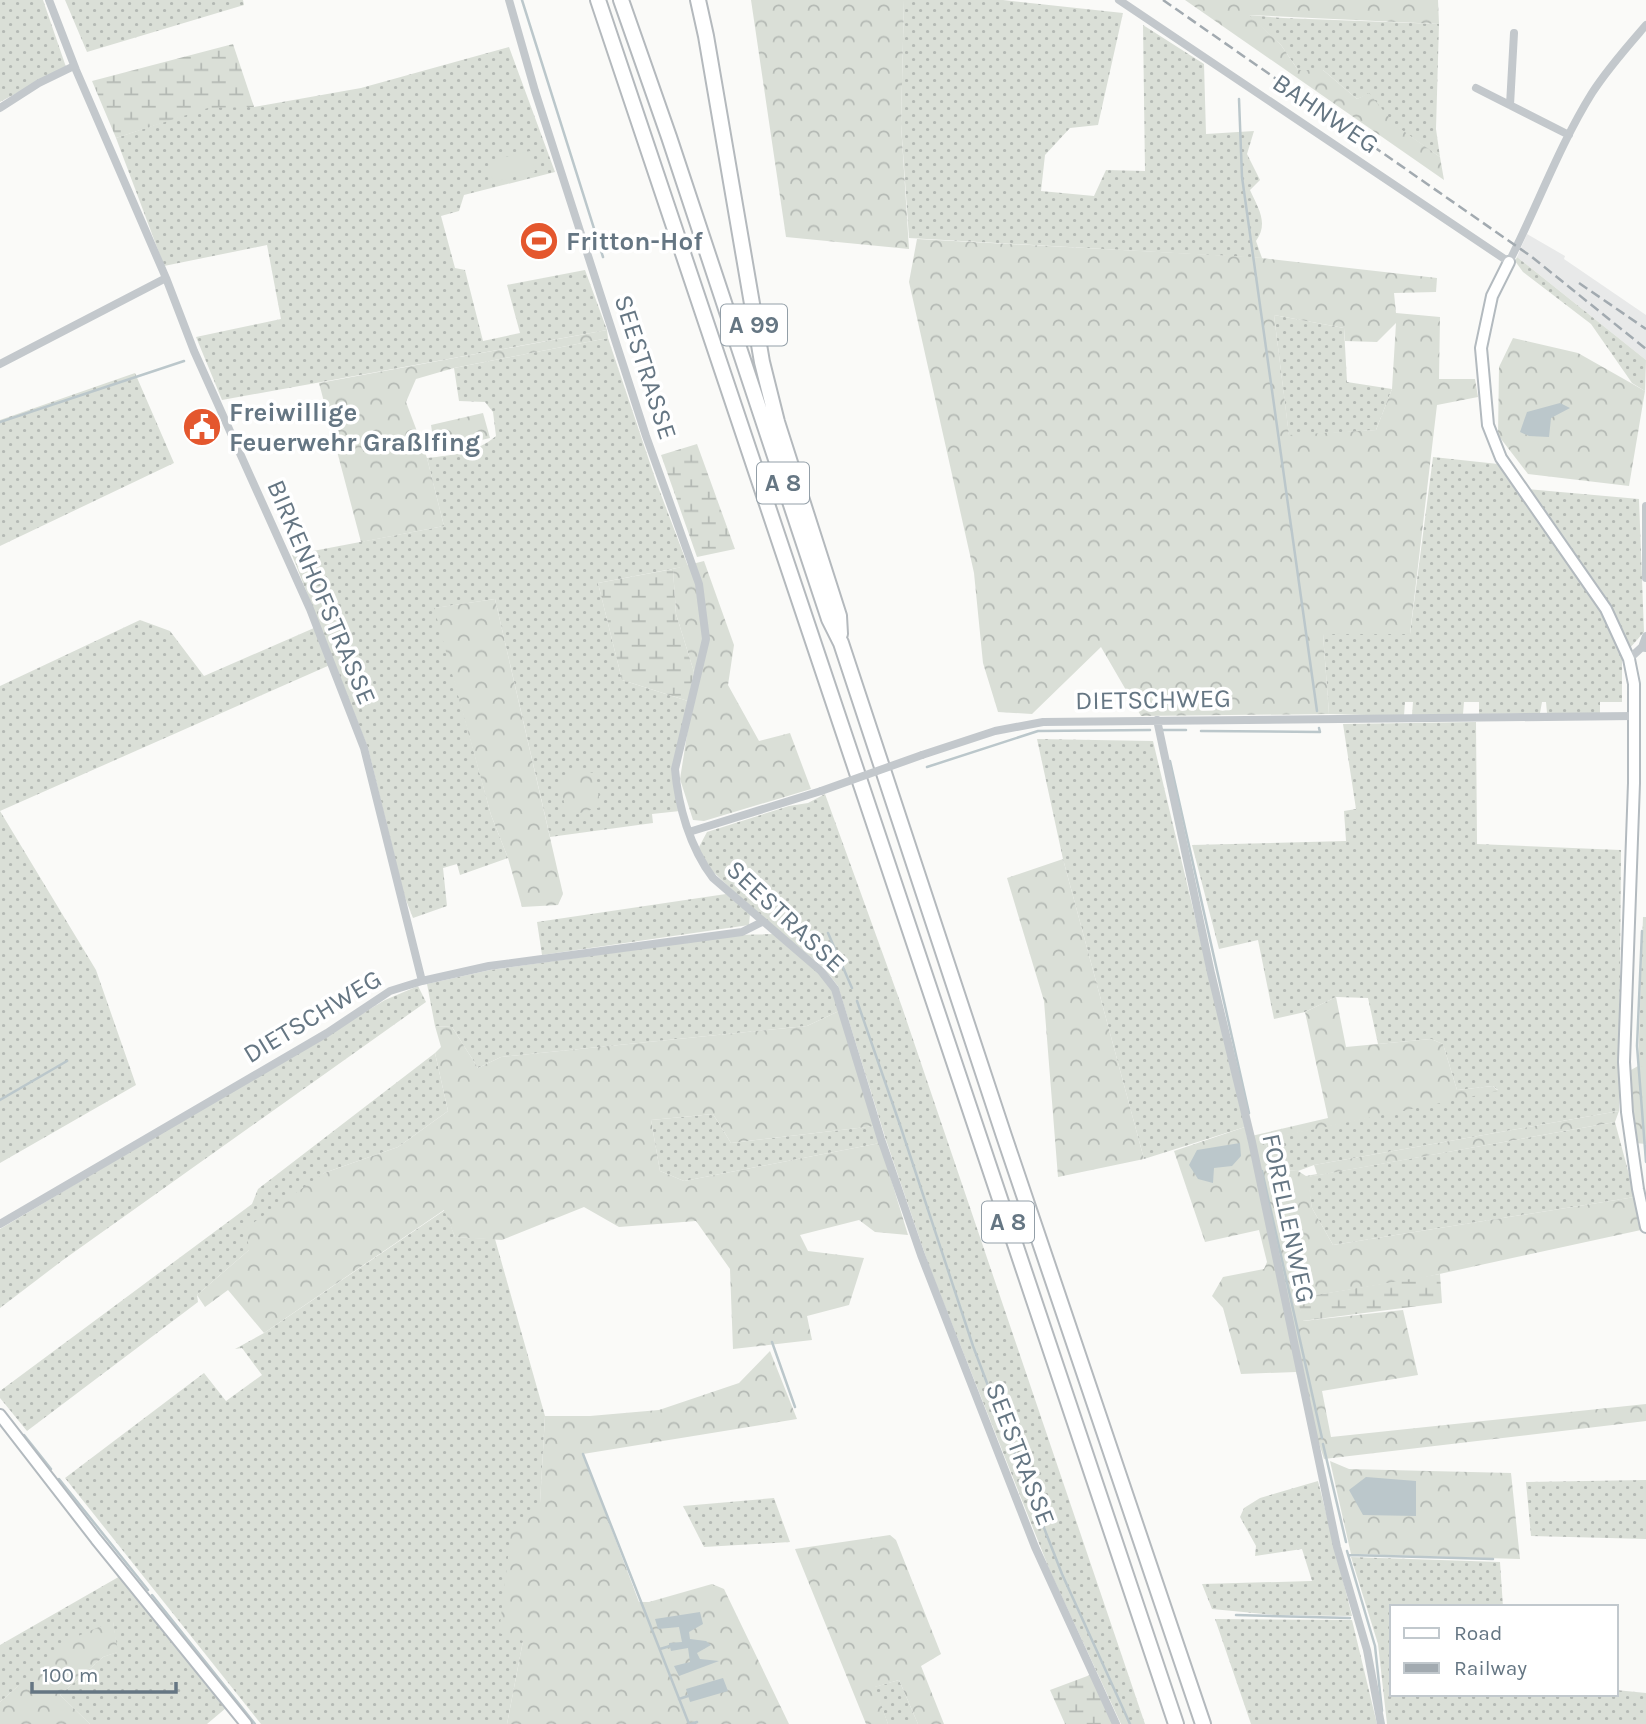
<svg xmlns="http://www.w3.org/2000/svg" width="1646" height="1724" font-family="Karla,sans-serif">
  <defs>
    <pattern id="grass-dots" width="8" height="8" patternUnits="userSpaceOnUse" patternTransform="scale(1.75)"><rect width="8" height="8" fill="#dadfd7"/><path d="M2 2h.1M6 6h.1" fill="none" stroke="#b4b9b4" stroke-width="1.8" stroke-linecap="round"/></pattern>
    <pattern id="forest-crowns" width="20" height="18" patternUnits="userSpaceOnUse" patternTransform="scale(1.75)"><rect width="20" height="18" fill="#dadfd7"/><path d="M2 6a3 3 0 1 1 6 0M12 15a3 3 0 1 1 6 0" fill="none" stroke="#b4b9b4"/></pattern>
    <pattern id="wetland-marsh" width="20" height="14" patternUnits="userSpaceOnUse" patternTransform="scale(1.75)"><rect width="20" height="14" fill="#dadfd7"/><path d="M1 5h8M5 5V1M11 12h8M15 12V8" fill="none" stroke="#b4b9b4"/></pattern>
  </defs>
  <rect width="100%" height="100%" fill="#fafaf8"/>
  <path fill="#e8e9e9" d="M1527,234L1565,256L1564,259L1646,315V360L1517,257Z"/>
  <path fill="url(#grass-dots)" d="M0,0H43L66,67L0,102Z
    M65,0H243L244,5L87,52Z
    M904,0H1003L1123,13L1098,125L1070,128L1045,155L1041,191L1094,196L1106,170L1145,171L1143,25L1204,64L1206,134L1254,131L1247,154L1260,180L1250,190C1258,208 1269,223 1256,241L1262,258L909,238L901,124Z
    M1248,15L1283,18L1439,24L1436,129L1440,157L1394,125L1369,94L1357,99L1323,70H1298L1281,45Z
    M509,47L555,172L464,195L459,211L441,216L455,268L465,270L483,341L520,333L507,285L585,270L607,330L222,400L196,337L281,319L267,245L164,266L116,138L208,107H254L361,88Z
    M1517,257L1646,360L1645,391L1632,383L1591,324L1523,272L1515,261Z
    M1274,315L1344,328L1347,382L1392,389L1376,430L1289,436Z
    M608,338L657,484L688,566L598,583L622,680L688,701L674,766L680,811L652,814L653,823L550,837L495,599L435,608L491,815L508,858L460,875L457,864L443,868L447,906L413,918L404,895L368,748L292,555L444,526L427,458C453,455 476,453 496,436L493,412L485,402L459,401L454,368Z
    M135,373L174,463L0,546V420Z
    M1433,457L1498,464L1516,488L1639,499L1644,632L1622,657V702H1600V713H1547L1546,702H1542L1540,713L1479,714V702H1464L1463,714L1412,715L1413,702H1405L1404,716L1329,714L1323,634H1410Z
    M140,620L170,631L204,676L314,628L330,665L0,811L96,970L136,1085L0,1163V686Z
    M1476,722L1477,844L1621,850L1619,1111L1314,1165L1298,1171L1279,1170L1266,1145L1256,1141L1498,1090L1493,1086L1457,1090L1443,1044L1431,1039L1378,1044L1368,998L1336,997L1305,1012L1274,1019L1258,940L1219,949L1192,845L1346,841L1344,811L1356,809L1343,724Z
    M1037,739L1153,741L1245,1127L1144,1159L1063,859Z
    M825,794L902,1007L1145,1724H1121L1050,1571L929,1266L886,1140L838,986L822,966L756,913L702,861L699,847L707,832L789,806L808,803Z
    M726,894L750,914L749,925L542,955L537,922Z
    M1643,917H1646V1066H1638Z
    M775,934L809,961L833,990L839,1011L807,1026L501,1057L478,1068L452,1027L435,1026L427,984L490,970L738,935Z
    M418,986L426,1002L63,1260L0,1308V1229L385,1000Z
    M435,1053L448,1111L398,1147L324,1173L249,1250L197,1295L198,1302L27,1431L0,1398V1391L252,1204L258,1189Z
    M713,1114L731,1143L875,1126L880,1143L684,1181L660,1171L651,1120Z
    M1615,1122L1635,1197L1333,1245L1312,1208L1307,1177Z
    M445,1210L455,1237L495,1239L545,1416L540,1503L523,1641L507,1724H261L65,1478L204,1373L226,1401L262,1375L242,1348L235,1349L264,1333Z
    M1646,1480V1539L1531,1536L1526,1482Z
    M1318,1481L1352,1616L1274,1615L1212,1609L1202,1584L1312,1581L1302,1549L1255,1556L1256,1546L1240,1517L1244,1508L1260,1498Z
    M774,1498L790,1542L704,1547L683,1506Z
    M1351,1557L1500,1562L1503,1607H1392V1694H1616V1690L1646,1693V1724H1387L1378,1644Z
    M122,1575L226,1708L207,1724H90L60,1695L103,1657L117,1652L113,1622L17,1687L0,1702V1645Z
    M1215,1619L1352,1620L1377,1724H1251Z
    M899,1680L918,1724H888L874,1687Z"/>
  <path fill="url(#forest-crowns)" fill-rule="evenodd" d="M751,0H904L901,124L909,249L786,237Z
    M1185,0H1438L1439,24L1249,15L1281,45L1298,70H1323L1357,99L1369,93L1395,125L1440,157L1444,180Z
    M917,239L1252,257L1437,278L1436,292L1394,293L1396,313L1440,317L1439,379H1475L1478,397L1437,405L1410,634H1323L1329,714L1141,716L1101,647L1032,714L998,712L983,663L974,573L909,282ZM1274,315L1344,328L1345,341L1377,342L1396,323L1392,389L1376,430L1289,435Z
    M607,330L608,338L454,368L416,379L406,402L427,458L444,526L361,542L319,383Z
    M1513,338L1578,353L1645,391L1629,486L1528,474L1498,435L1499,367Z
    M483,413L490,438L435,451L431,425Z
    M704,561L734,645L728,685L759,741L790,733L811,789L704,821L693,820L680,779L692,703L694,672L676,614L673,569Z
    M495,599L563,894L558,905L522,907L508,858L491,815L434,608Z
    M575,770L594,773L601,807L573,815L566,811L559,780Z
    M1063,859L1144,1159L1058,1177L1044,1001L1007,878Z
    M1336,997L1346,1047L1431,1039L1443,1044L1457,1090L1493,1086L1498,1091L1258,1141L1266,1145L1279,1170L1298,1171L1306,1176L1317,1174L1314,1165L1619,1111L1615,1122L1308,1177L1312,1208L1333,1245L1635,1197L1641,1230L1421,1278L1298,1298L1303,1321L1403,1310L1418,1375L1322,1391L1331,1437L1646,1404V1421L1324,1459L1296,1372L1241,1374L1223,1308L1212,1296L1223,1277L1264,1269L1267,1262L1259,1230L1205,1242L1174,1151L1245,1127L1247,1137L1328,1118L1305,1012Z
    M839,1011L875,1126L731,1143L713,1114L651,1120L660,1171L684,1181L880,1143L908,1235L875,1232L859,1220L800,1235L808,1251L864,1258L849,1305L807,1316L812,1340L733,1349L730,1269L696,1221L619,1227L584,1207L502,1240L455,1237L444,1210L264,1333L228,1290L205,1307L197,1295L249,1250L246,1228L324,1173L398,1147L448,1111L435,1053L441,1047L435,1026L452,1027L478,1068L501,1057L807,1026Z
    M1638,1066H1646V1144L1635,1143L1631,1070Z
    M770,1351L797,1419L583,1454L639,1602H649L712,1584L724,1589L789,1724H507L523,1641L499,1633L511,1532L540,1503L545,1416H590L659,1410L739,1383Z
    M1330,1461L1349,1469L1511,1473L1520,1559L1351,1554Z
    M890,1535L896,1540L941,1654L921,1666L944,1724H918L899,1680L875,1687L888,1724H866L795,1549Z
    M113,1621L118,1652L103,1657L60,1695L90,1724H0V1702L71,1639Z"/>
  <path fill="url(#wetland-marsh)" d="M233,44L254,107L208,108L116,138L92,81Z
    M697,444L735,549L697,557L661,455Z
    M673,569L676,614L694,672L688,701L622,680L598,583Z
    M1440,1274L1442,1303L1302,1321L1298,1298Z
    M1090,1675L1113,1724H1065L1050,1690Z"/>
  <path fill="#dadfd7" d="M530,151L535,172L493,182L488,161Z"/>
  <path fill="#bbc7cb" d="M1560,403L1570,408L1551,418L1549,437L1529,436L1520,432L1527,412Z
    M1240,1143L1241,1156L1232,1166L1214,1168L1213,1183L1198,1179L1189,1165L1197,1150Z
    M1366,1477L1416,1481V1516L1363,1515L1349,1490Z
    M700,1612L703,1624L689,1632L690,1639L706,1641L711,1645L697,1653L700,1659L719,1661L679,1676L674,1666L690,1662L688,1648L671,1651L669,1643L682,1642L679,1627L658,1629L655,1619Z
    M723,1678L728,1691L690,1702L686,1689Z"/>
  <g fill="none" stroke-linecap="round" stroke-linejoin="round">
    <path stroke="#bbc7cb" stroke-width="2.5" d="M522,0L603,257
      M1239,99L1242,177L1317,711
      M0,422L184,361
      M1162,730H1186
      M1201,731L1320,732L1319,728
      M1170,761L1249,1113
      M927,767L1038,731L1150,730
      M1642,931L1637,1046L1646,1162
      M828,933L852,988
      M857,1001L900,1125L973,1346L990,1391
      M0,1100L67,1061
      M1262,1171L1322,1438
      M772,1342L795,1407
      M995,1402L1062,1574L1130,1724
      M24,1435L51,1469
      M1323,1444L1346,1542
      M583,1454L689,1724
      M59,1479L148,1590
      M1347,1551L1375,1646L1382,1711
      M1349,1555L1493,1559
      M152,1595L255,1724
      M1236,1615L1350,1618
      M660,1649L670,1646
      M679,1699L688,1696
      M691,1724L697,1722"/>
    <g stroke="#b3babf" stroke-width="14">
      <path id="secondary" d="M1509,262L1492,296L1481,348L1488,425L1501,458L1606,609L1629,659L1634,684V783L1624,1062L1627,1112L1638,1189L1646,1227
        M0,1415L96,1539L246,1724"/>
    </g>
    <g stroke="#b4b9bd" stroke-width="18">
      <path id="highway" d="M598,0L1176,1724
        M621,0L669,137L829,619L841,643L1004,1136L1203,1724
        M698,0L706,36L762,362L777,422L839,616L840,634"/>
    </g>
    <path stroke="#c3c8cc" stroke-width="8" d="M49,0L76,70L166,278L194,351L310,609L364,748L422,981
      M509,0L535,91L646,436L699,584L706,639L675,769C678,806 690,848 713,878L821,971L835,989L881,1139L921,1255L1035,1547L1116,1724
      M1119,0L1509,262C1537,207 1559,146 1592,93C1608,68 1627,47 1646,25
      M1476,88L1569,135
      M1510,105L1514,33
      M0,108L39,83L74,66
      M0,364L166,278
      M1646,506V578
      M1642,647L1646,636
      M1629,659L1642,647L1646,648
      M1157,720L1211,973L1252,1142L1337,1547L1367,1650L1381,1724
      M922,755L995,731L1043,722L1635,716
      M689,832L821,791
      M0,1224L327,1033L390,991L422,981L489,966L742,932L762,922"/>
    <use href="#secondary" stroke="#fff" stroke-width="10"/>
    <use href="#highway" stroke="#fff" stroke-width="14"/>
    <path stroke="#a2aab0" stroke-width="2.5" stroke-dasharray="10 5" stroke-linecap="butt" d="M1163,0L1532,257L1646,349
      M1579,283L1646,329"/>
    <path stroke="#c3c8cc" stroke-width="8" d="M821,791L922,755"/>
  </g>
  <defs>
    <g id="stadium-disc" transform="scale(2.0125)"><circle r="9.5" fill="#e4572e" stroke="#fff"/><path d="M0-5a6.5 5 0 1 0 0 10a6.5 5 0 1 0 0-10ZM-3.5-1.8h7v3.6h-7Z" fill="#fff"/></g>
    <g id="civic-disc" transform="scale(2.0125)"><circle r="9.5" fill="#e4572e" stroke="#fff"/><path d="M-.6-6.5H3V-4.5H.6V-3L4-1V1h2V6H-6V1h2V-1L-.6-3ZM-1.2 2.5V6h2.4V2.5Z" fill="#fff"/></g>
  </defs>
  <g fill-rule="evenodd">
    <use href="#stadium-disc" x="539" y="241"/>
    <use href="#civic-disc" x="202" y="427"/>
  </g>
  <g text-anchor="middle" stroke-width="7" stroke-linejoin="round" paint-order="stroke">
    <g fill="#fff" stroke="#939fa8" stroke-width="2">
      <rect x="721" y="304.5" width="66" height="41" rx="5"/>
      <rect x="757" y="462.5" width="52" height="41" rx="5"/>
      <rect x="982" y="1201.5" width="52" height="41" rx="5"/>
    </g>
    <g font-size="24" font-weight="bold" fill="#657683">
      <text x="754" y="333">A 99</text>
      <text x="783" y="491">A 8</text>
      <text x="1008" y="1230">A 8</text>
    </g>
    <g font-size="26" fill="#657683" stroke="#fff">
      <text transform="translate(1326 113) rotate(34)" y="9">BAHNWEG</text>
      <text transform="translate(646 367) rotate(72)" y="9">SEESTRASSE</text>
      <text transform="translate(322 592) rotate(67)" y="9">BIRKENHOFSTRASSE</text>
      <text transform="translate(1153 699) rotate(-1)" y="9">DIETSCHWEG</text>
      <text transform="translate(786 916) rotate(43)" y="9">SEESTRASSE</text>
      <text transform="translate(312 1016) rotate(-31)" y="9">DIETSCHWEG</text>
      <text transform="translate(1289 1218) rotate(78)" y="9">FORELLENWEG</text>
      <text transform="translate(1021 1454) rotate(69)" y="9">SEESTRASSE</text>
    </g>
    <g font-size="26" font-weight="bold" fill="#657683" stroke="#fff" text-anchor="start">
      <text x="566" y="250">Fritton-Hof</text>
      <text x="229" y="421">Freiwillige<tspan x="229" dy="30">Feuerwehr Graßlfing</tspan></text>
    </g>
  </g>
  <rect x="1390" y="1605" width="228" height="91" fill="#ffffff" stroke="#c1c8cd" stroke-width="2"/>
  <rect x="1404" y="1628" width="35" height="10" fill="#ffffff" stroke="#c1c8cd" stroke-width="2"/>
  <text x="1454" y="1640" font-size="21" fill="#657683">Road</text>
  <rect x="1404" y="1663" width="35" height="10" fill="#a2aab0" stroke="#c1c8cd" stroke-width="2"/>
  <text x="1454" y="1675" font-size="21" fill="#657683">Railway</text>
  <path d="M32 1682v10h144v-10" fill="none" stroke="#657683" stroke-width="3.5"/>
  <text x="42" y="1682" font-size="21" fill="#657683" stroke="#ffffff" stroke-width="5" paint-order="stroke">100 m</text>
</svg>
